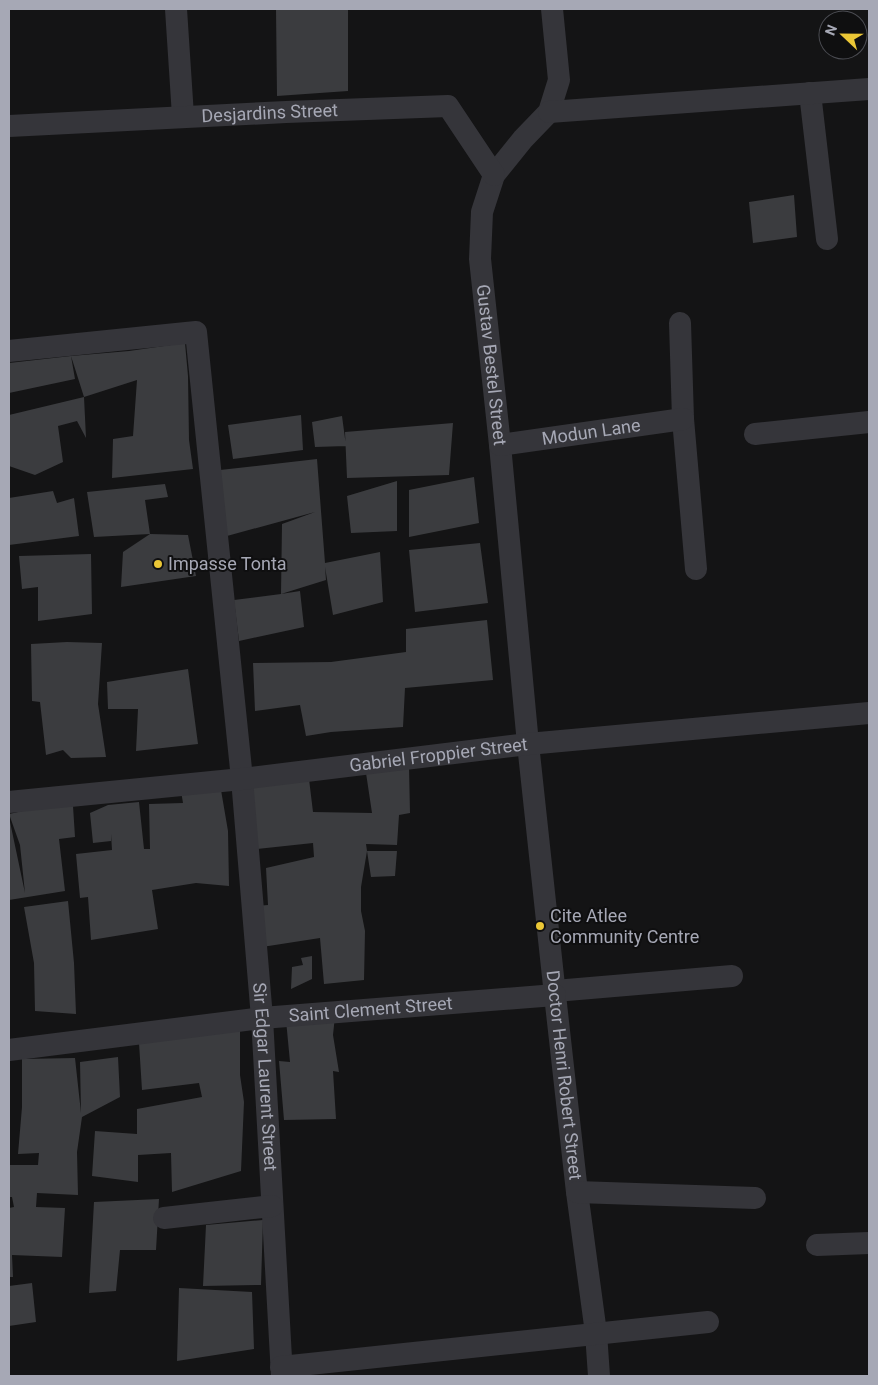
<svg xmlns="http://www.w3.org/2000/svg" width="878" height="1385" font-family="Roboto,sans-serif">
  <rect width="100%" height="100%" fill="#141415"/>
  <path fill="#3b3c3f" d="M276,9H348V91L277,96Z
    M794,195L797,237L753,243L749,202Z
    M185,343L188,376L189,440L193,469L112,478L113,439L133,436L137,380L84,397L71,356L75,379L9,393V363L71,356L129,351Z
    M84,397L86,438L77,421L58,426L63,462L35,475L9,466V415Z
    M301,415L303,450L233,459L228,425Z
    M342,416L346,446L315,447L312,422Z
    M453,423L449,475L347,478L345,432Z
    M317,459L325,563L380,552L383,602L333,615L325,567L326,580L281,594L300,591L304,627L239,641L234,600L281,594L282,524L315,512L227,536L220,470Z
    M474,477L479,523L409,537V490Z
    M397,481V531L351,533L347,496Z
    M165,484L168,497L145,500L150,534L94,537L87,492Z
    M53,491L57,503L74,498L79,536L9,545V498Z
    M150,534L188,535L196,576L121,587L123,552Z
    M480,543L488,603L415,612L409,550Z
    M91,554L92,614L38,621V587L22,589L19,556Z
    M487,620L493,680L405,688L403,727L331,732L306,736L300,705L255,711L253,663L331,662L406,652V629Z
    M67,642L102,643L98,704L106,757L71,758L63,750L46,755L40,702L32,701L31,644Z
    M188,669L198,744L136,751L138,709H108L107,682Z
    M409,767L410,813L399,815L397,845L366,844L367,851H397L395,876L371,877L367,851L361,887V911L365,931L364,980L324,984L320,938L262,947L256,906L268,905L266,868L314,857L313,843L257,849L249,782L309,779L313,812L372,813L366,773Z
    M221,790L228,831L229,886L196,883L152,890L158,929L91,940L88,897L80,898L76,854L112,850L111,834V841L93,843L90,813L108,805L139,802L144,849H150L149,804L183,803L181,791Z
    M73,806L75,837L59,839L65,891L9,900V817L25,893L20,845L9,814L32,809Z
    M68,901L74,963L76,1014L35,1011L34,963L24,907Z
    M312,956V979L291,989L292,967L303,965L301,958Z
    M335,1016L333,1035L339,1072L333,1071L336,1119L284,1120L279,1061L290,1062L286,1020Z
    M240,1028V1075L244,1102L241,1171L172,1192L171,1153L138,1155V1182L92,1176L95,1131L137,1134V1109L202,1097L199,1083L142,1090L139,1043Z
    M118,1057L120,1097L82,1117L77,1152L78,1195L37,1193L36,1207L65,1208L62,1257L12,1255L13,1277H9V1208L14,1207L12,1197H9V1165H38L39,1153L18,1154L22,1107V1059L75,1058L81,1113L80,1062Z
    M159,1199L156,1250H120L116,1291L89,1293L94,1202Z
    M263,1220L261,1285L203,1286L206,1225Z
    M32,1283L36,1322L9,1326V1286Z
    M179,1288L252,1292L254,1349L177,1361Z"/>
  <g fill="none" stroke-linecap="round" stroke-linejoin="round">
    <g stroke="#35353a" stroke-width="22">
      <path d="M176,9L183,116"/>
      <path id="s1" d="M552,9L559,80L549,112L523,139L494,175L482,212L480,259L500,445L528,744L555,995L577,1192L596,1333L599,1376"/>
      <path d="M810,93L827,239"/>
      <path d="M549,112L869,89"/>
      <path id="s2" d="M9,126L286,112L448,106L494,175"/>
      <path d="M680,323L683,419L696,569"/>
      <path id="s3" d="M9,351L196,332L242,779L262,1018L282,1376"/>
      <path d="M755,434L869,422"/>
      <path id="s4" d="M500,445L683,419"/>
      <path id="s5" d="M9,802L242,779L528,744L869,713"/>
      <path d="M555,991L732,976"/>
      <path id="s6" d="M9,1050L262,1018L555,995"/>
      <path d="M577,1192L755,1198"/>
      <path d="M164,1218L272,1206"/>
      <path d="M817,1245L869,1243"/>
      <path d="M281,1367L708,1322"/>
    </g>
  </g>
  <g fill="#ebc736" stroke="#0f0f10" stroke-width="2">
    <circle cx="158" cy="564" r="5"/>
    <circle cx="540" cy="926" r="5"/>
  </g>
  <g text-anchor="middle" stroke-width="4" stroke-linejoin="round" paint-order="stroke">
    <g font-size="18" fill="#a6a8b5" stroke="#0f0f10">
      <text dy="6" stroke="none"><textPath href="#s2" startOffset="261">Desjardins Street</textPath></text>
      <text dy="6" stroke="none"><textPath href="#s1" startOffset="381">Gustav Bestel Street</textPath></text>
      <text dy="6" stroke="none"><textPath href="#s4" startOffset="92">Modun Lane</textPath></text>
      <text dy="6" stroke="none"><textPath href="#s5" startOffset="432">Gabriel Froppier Street</textPath></text>
      <text dy="6" stroke="none"><textPath href="#s6" startOffset="364">Saint Clement Street</textPath></text>
      <text dy="6" stroke="none"><textPath href="#s1" startOffset="1095">Doctor Henri Robert Street</textPath></text>
      <text dy="6" stroke="none"><textPath href="#s3" startOffset="936">Sir Edgar Laurent Street</textPath></text>
    </g>
    <g font-size="18" fill="#a6a8b5" stroke="#0f0f10" text-anchor="start">
      <text x="168" y="570">Impasse Tonta</text>
      <text x="550" y="922">Cite Atlee<tspan x="550" dy="21">Community Centre</tspan></text>
    </g>
  </g>
  <rect width="878" height="1385" fill="none" stroke="#a6a8b5" stroke-width="20"/>
  <g transform="translate(843 35) rotate(292)"><circle r="24" fill="#0f0f10" stroke="#4b4c52"/>
  <path d="M0-4L9 19L0 12L-9 19Z" fill="#ebc736"/>
  <text y="-8" font-size="14" font-weight="bold" text-anchor="middle" fill="#a6a8b5">N</text>
  </g>
</svg>
